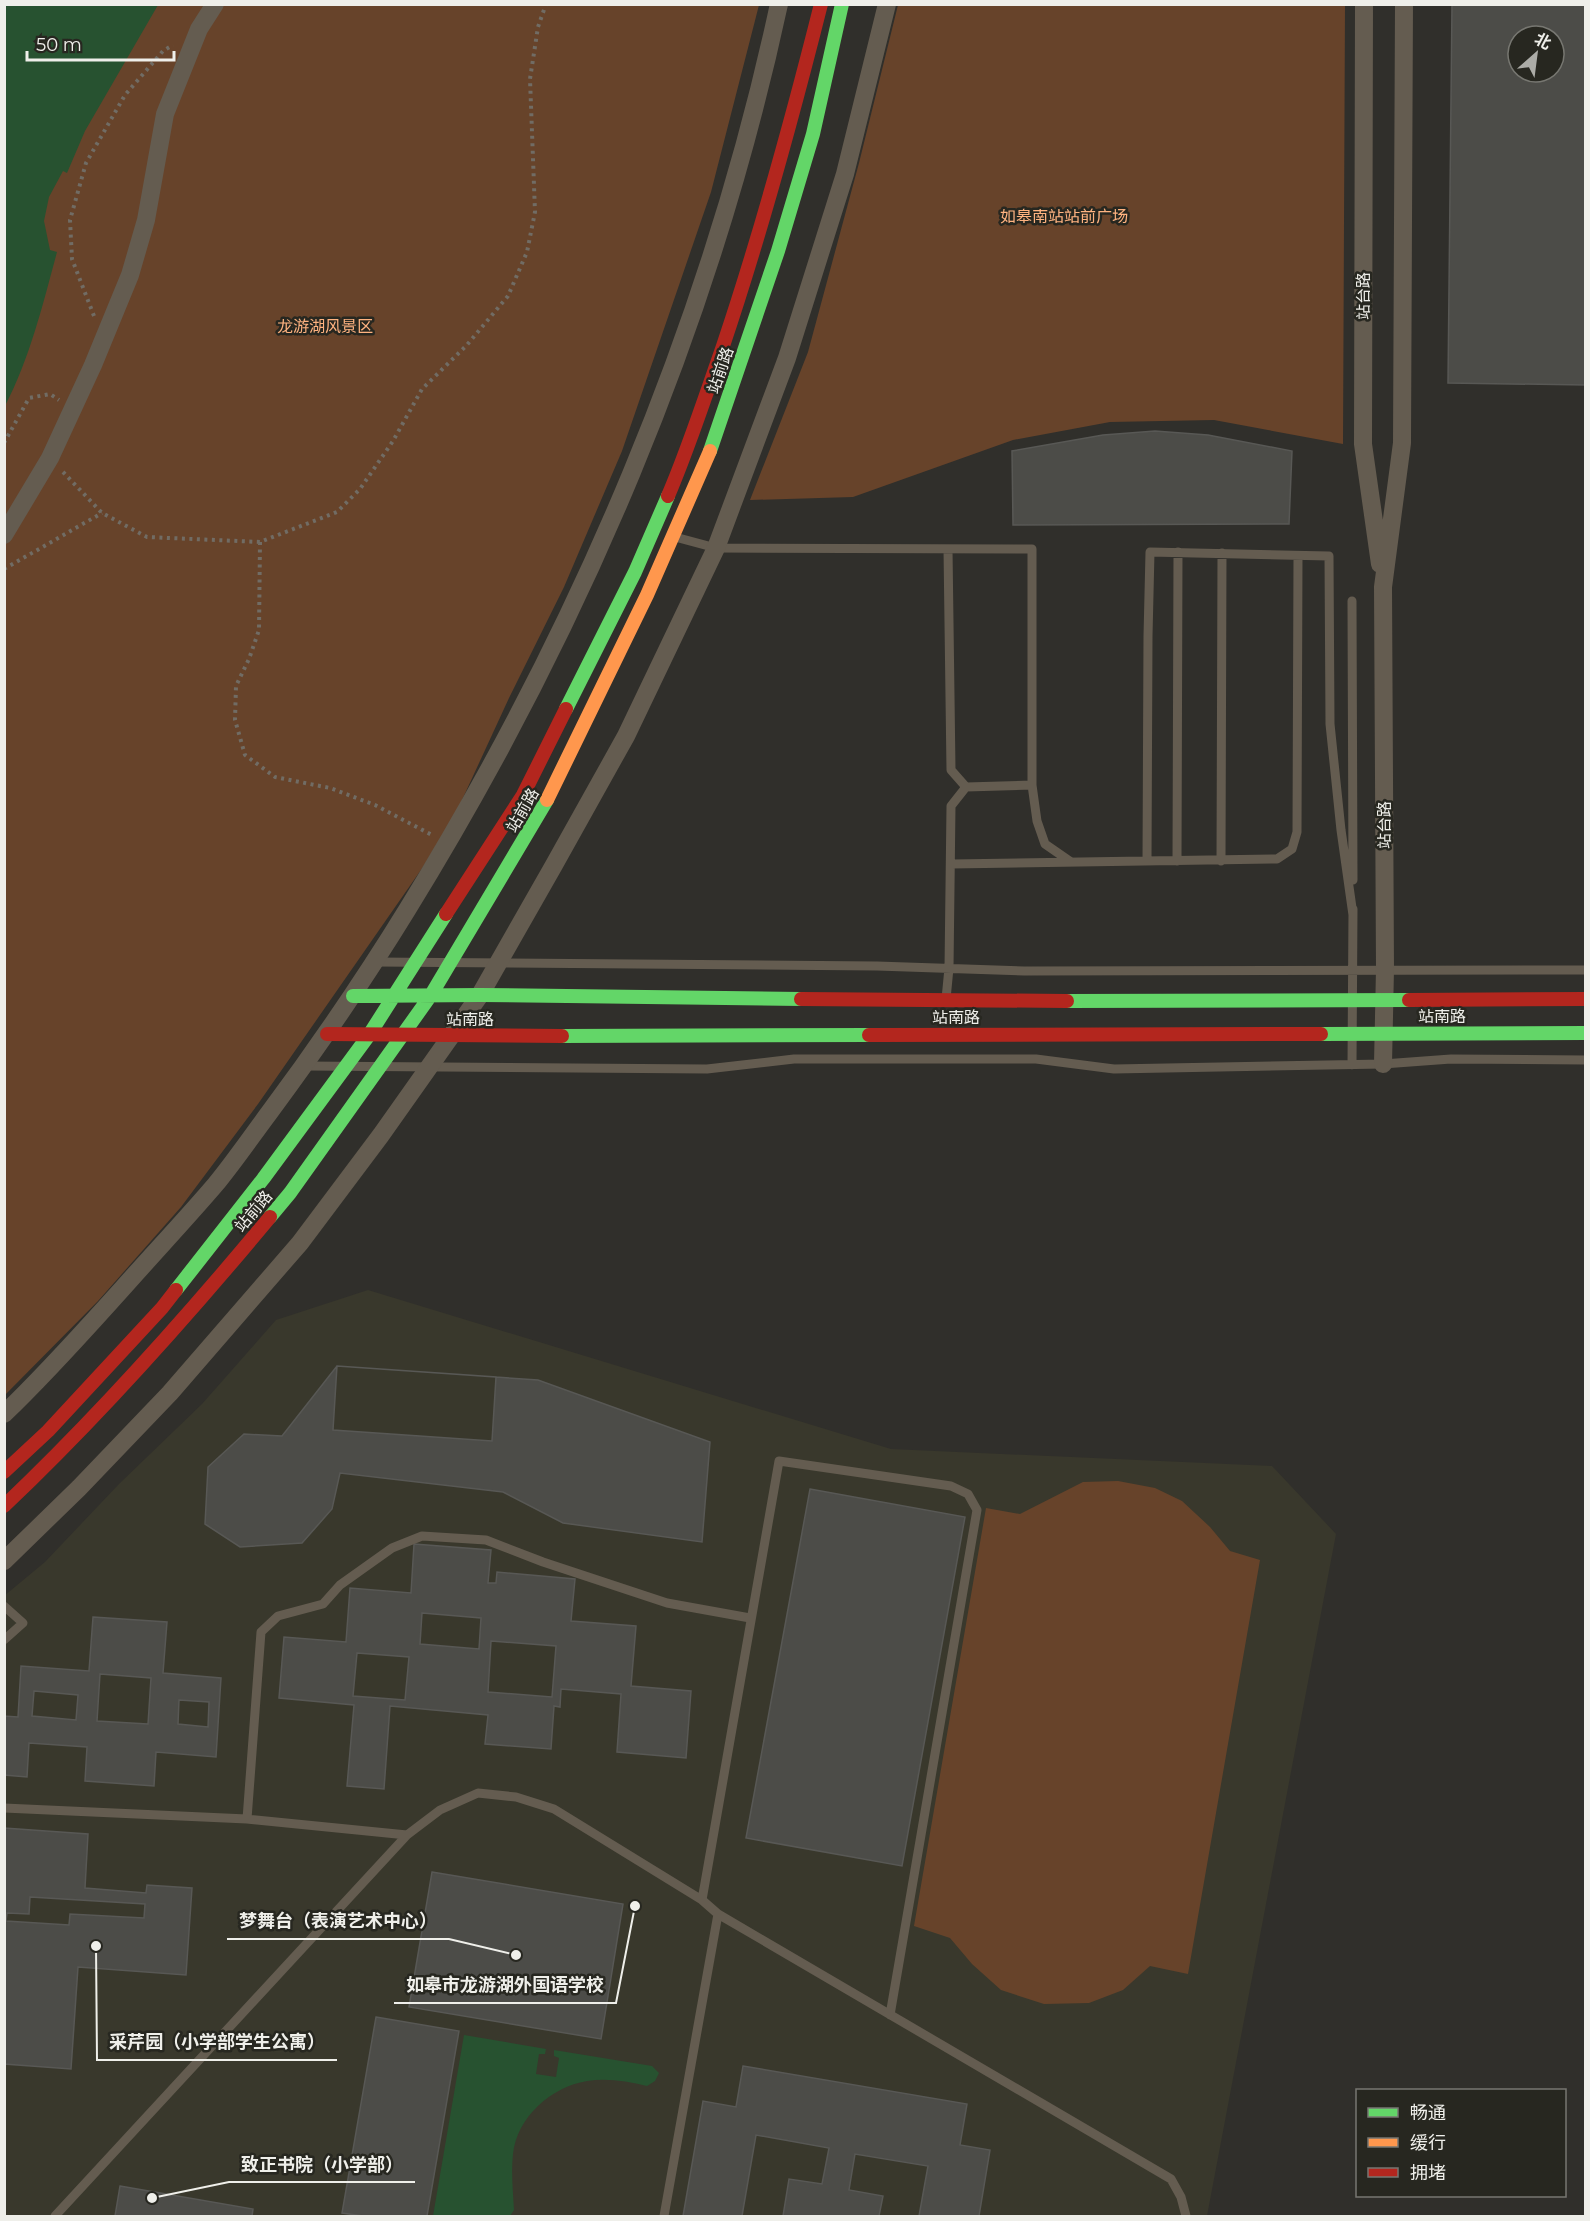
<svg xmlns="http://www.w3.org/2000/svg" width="1590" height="2221" font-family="Montserrat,'Noto Sans SC',sans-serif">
  <rect width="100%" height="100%" fill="#302f2b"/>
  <path fill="#39382c" d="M368,1290L891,1449L1272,1466L1336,1534L1207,2216H5L4,1596L45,1562L119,1484L202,1404L276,1320Z"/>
  <path fill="#67432a" d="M5,5H759L711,192L622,451L564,587L509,698L456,813L423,867L258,1104L181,1207L98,1301L5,1395Z
    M898,5H1345L1343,444L1214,420L1110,422L1013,440L853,497L750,500L808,352L859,163Z
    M1118,1481L1155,1488L1182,1501L1210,1527L1230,1551L1260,1560L1188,1974L1150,1966L1123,1990L1089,2003L1044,2004L1001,1990L972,1964L950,1938L914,1926L986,1508L1020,1514L1083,1482Z"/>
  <path fill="#275230" d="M5,4L158,5L85,131L67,173L63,171L49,197L44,221L50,250L57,252C43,304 30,358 5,406Z
    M464,2035L546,2049L545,2054H539L536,2074L556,2077L559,2058L554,2056V2050L652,2066L659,2073L655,2081L647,2086C627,2081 607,2078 587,2081C551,2087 517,2117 513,2154C511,2172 513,2192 514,2210L510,2216H433Z"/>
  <path fill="#4c4c48" stroke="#585855" stroke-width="1.5" fill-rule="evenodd" d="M1452,4H1586V385L1448,383ZM1518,36H1554V72H1518Z
    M1155,431L1208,435L1292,451L1289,524L1013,525L1012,451L1103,435Z
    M337,1366L538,1380L710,1442L702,1542L563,1523L503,1492L340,1473L332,1509L302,1543L240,1547L205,1524L208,1467L244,1434L282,1436Z
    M337,1366L496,1377L492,1441L333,1430Z
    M810,1489L965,1517L902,1866L746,1838Z
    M414,1544L491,1550L488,1583H496L497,1572L575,1579L571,1621L636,1626L631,1686L691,1691L686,1758L617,1752L621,1694L561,1689L560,1707L554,1706L551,1749L485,1744L488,1715L390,1706L384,1789L347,1786L354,1705L279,1698L284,1637L346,1642L350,1588L411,1593ZM422,1613L481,1618L479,1649L420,1644ZM491,1641L556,1646L552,1697L488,1692ZM357,1653L409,1657L405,1700L353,1696Z
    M93,1617L167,1622L163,1673L221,1678L216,1757L156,1752L154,1786L85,1781L87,1747L29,1743L27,1777L4,1775V1716L18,1717L21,1666L89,1671ZM100,1674L151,1678L148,1724L97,1721ZM34,1691L78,1695L76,1720L32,1716ZM179,1700L209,1702L208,1727L178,1724Z
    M4,1828L88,1834L85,1888L146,1893L147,1885L192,1888L186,1975L78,1967L71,2069L4,2064ZM30,1897L145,1904L144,1918L70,1914L69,1925L6,1921L7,1913L29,1914Z
    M432,1872L623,1904L601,2039L409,2007Z
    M376,2017L459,2031L427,2216H363L342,2213Z
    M743,2066L967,2104L960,2145L990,2150L979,2216H919L928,2166L855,2154L849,2190L883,2196L879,2216H783L789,2179L822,2184L829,2148L756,2135L742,2216H683L703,2101L736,2107Z
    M120,2186L253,2209L252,2216H115Z"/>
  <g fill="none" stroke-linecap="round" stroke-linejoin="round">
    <path stroke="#716c64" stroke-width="4" stroke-dasharray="3 4.5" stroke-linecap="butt" d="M94,316L72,259L70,220L86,163L125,95L163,51L173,45
      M4,443L29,398L50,394L59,400
      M63,472L102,513L147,537L260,542L337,512L360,489L393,441L422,389L466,346L508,296L527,252L535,212L530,79L538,27L546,4
      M260,542L259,630L249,659L236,686L235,720L245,755L275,777L330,788L375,805L432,835
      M4,569L102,513"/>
    <path stroke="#645c50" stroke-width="9" d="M675,537L716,548L1032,549V785L1037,821L1045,844L1071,862
      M948,549L951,770L966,787
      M1352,601L1353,880
      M966,787L1032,785
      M1147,861L1148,636L1150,552L1329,556L1330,724L1341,830L1353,915
      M1177,861L1178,552
      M1221,861L1222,553
      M951,864L1277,859L1292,849L1297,832L1298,556
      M375,962L877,966L1024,971L1586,970
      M946,999L949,968L951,806L966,787
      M1352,1065L1353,909
      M304,1066L707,1069L794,1059H1036L1114,1069L1383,1064L1451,1059L1586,1060
      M4,1606L23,1623L4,1640
      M4,1808L247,1819L407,1835
      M247,1819L261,1632L278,1616L323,1604L340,1585L392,1548L422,1536L486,1540L543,1562L667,1603L750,1618
      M702,1900L779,1461L951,1486L968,1494L977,1510L890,2015
      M55,2216L407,1835L440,1810L478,1793L516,1797L554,1809L702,1900L718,1914L1171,2179L1181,2197L1186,2216
      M664,2216L718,1914"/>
    <path stroke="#645c50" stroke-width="18" d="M1364,4L1363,444L1380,564
      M4,535L50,458L93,365L130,275L146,220L165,114L199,29L215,4
      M1383,1064L1385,969L1383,587L1402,443L1404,4
      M4,1414C46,1374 84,1331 122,1289C153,1254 185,1220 215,1185C234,1162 251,1137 269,1113C318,1047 364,980 407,910C579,631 710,325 779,4
      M4,1561L79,1488L170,1393L300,1243L381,1135L480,995L554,865L626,736L716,548L787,358L845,174L887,4"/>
    <path stroke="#63d668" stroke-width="14" d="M710,451L778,251L813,134L842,4
      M566,709L635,572L668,496
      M353,996L480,995L801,999
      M1067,1001L1409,1000
      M1321,1034L1586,1033
      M562,1036L869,1035
      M270,1217L290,1193L431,995L547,800
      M176,1290L263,1179L369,1035L446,914"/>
    <path stroke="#ff974d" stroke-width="14" d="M547,800L647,595L710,451"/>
    <path stroke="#b3261e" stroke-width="14" d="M668,496C689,447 705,397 723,346C761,233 792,119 821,4
      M446,914L523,795L566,709
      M801,999L1067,1001
      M1409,1000L1586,999
      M327,1034L562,1036
      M869,1035L1321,1034
      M4,1472L48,1431L162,1308L176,1290
      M4,1506C99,1416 186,1318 270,1217"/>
  </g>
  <g text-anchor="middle" stroke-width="5" stroke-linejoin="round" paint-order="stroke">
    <g font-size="16" fill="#ffb380" stroke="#272720">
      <text x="1064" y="222">如皋南站站前广场</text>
      <text x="325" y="332">龙游湖风景区</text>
    </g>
    <g font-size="16" fill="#efefea" stroke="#272720">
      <text transform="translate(1363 296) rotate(-90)" y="6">站台路</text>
      <text transform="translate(720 370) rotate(-71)" y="6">站前路</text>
      <text transform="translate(522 810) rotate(-60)" y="6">站前路</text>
      <text transform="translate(1384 825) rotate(-90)" y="6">站台路</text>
      <text x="1442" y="1022">站南路</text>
      <text x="956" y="1023">站南路</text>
      <text x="470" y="1025">站南路</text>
      <text transform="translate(253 1211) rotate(-50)" y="6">站前路</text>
    </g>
  </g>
  <path fill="none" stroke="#efefea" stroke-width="2" d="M516 1955L449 1939H227M635 1906L616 2003H394M96 1946L97 2060H337M152 2198L229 2182H415"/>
  <g fill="#efefea" stroke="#272720" stroke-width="2">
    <circle cx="516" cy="1955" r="6"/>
    <circle cx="635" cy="1906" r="6"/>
    <circle cx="96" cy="1946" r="6"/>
    <circle cx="152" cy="2198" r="6"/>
  </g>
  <g font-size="18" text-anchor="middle" font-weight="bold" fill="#efefea" stroke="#272720" stroke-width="5" stroke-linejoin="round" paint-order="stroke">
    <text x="338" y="1927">梦舞台（表演艺术中心）</text>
    <text x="505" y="1991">如皋市龙游湖外国语学校</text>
    <text x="217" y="2048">采芹园（小学部学生公寓）</text>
    <text x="322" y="2171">致正书院（小学部）</text>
  </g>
  <rect width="1590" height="2221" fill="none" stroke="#efefea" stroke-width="12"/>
  <rect x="1356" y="2089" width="210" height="108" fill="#272720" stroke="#777771" stroke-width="1.5"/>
  <rect x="1368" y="2108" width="30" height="9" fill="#63d668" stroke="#777771" stroke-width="1.5"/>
  <text x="1410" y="2119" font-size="18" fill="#efefea">畅通</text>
  <rect x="1368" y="2138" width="30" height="9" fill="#ff974d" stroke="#777771" stroke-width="1.5"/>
  <text x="1410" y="2149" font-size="18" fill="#efefea">缓行</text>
  <rect x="1368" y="2168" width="30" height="9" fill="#b3261e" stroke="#777771" stroke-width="1.5"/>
  <text x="1410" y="2179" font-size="18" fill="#efefea">拥堵</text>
  <g transform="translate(1536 54) rotate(28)"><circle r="28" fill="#272720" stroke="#777771" stroke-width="1.5"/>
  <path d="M0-4.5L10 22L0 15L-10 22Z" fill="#acaca7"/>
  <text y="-9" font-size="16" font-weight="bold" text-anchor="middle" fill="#efefea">北</text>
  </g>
  <path d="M27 51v9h147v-9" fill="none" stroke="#efefea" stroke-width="3"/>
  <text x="36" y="51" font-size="18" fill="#efefea" stroke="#272720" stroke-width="4.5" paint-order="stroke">50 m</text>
</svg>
